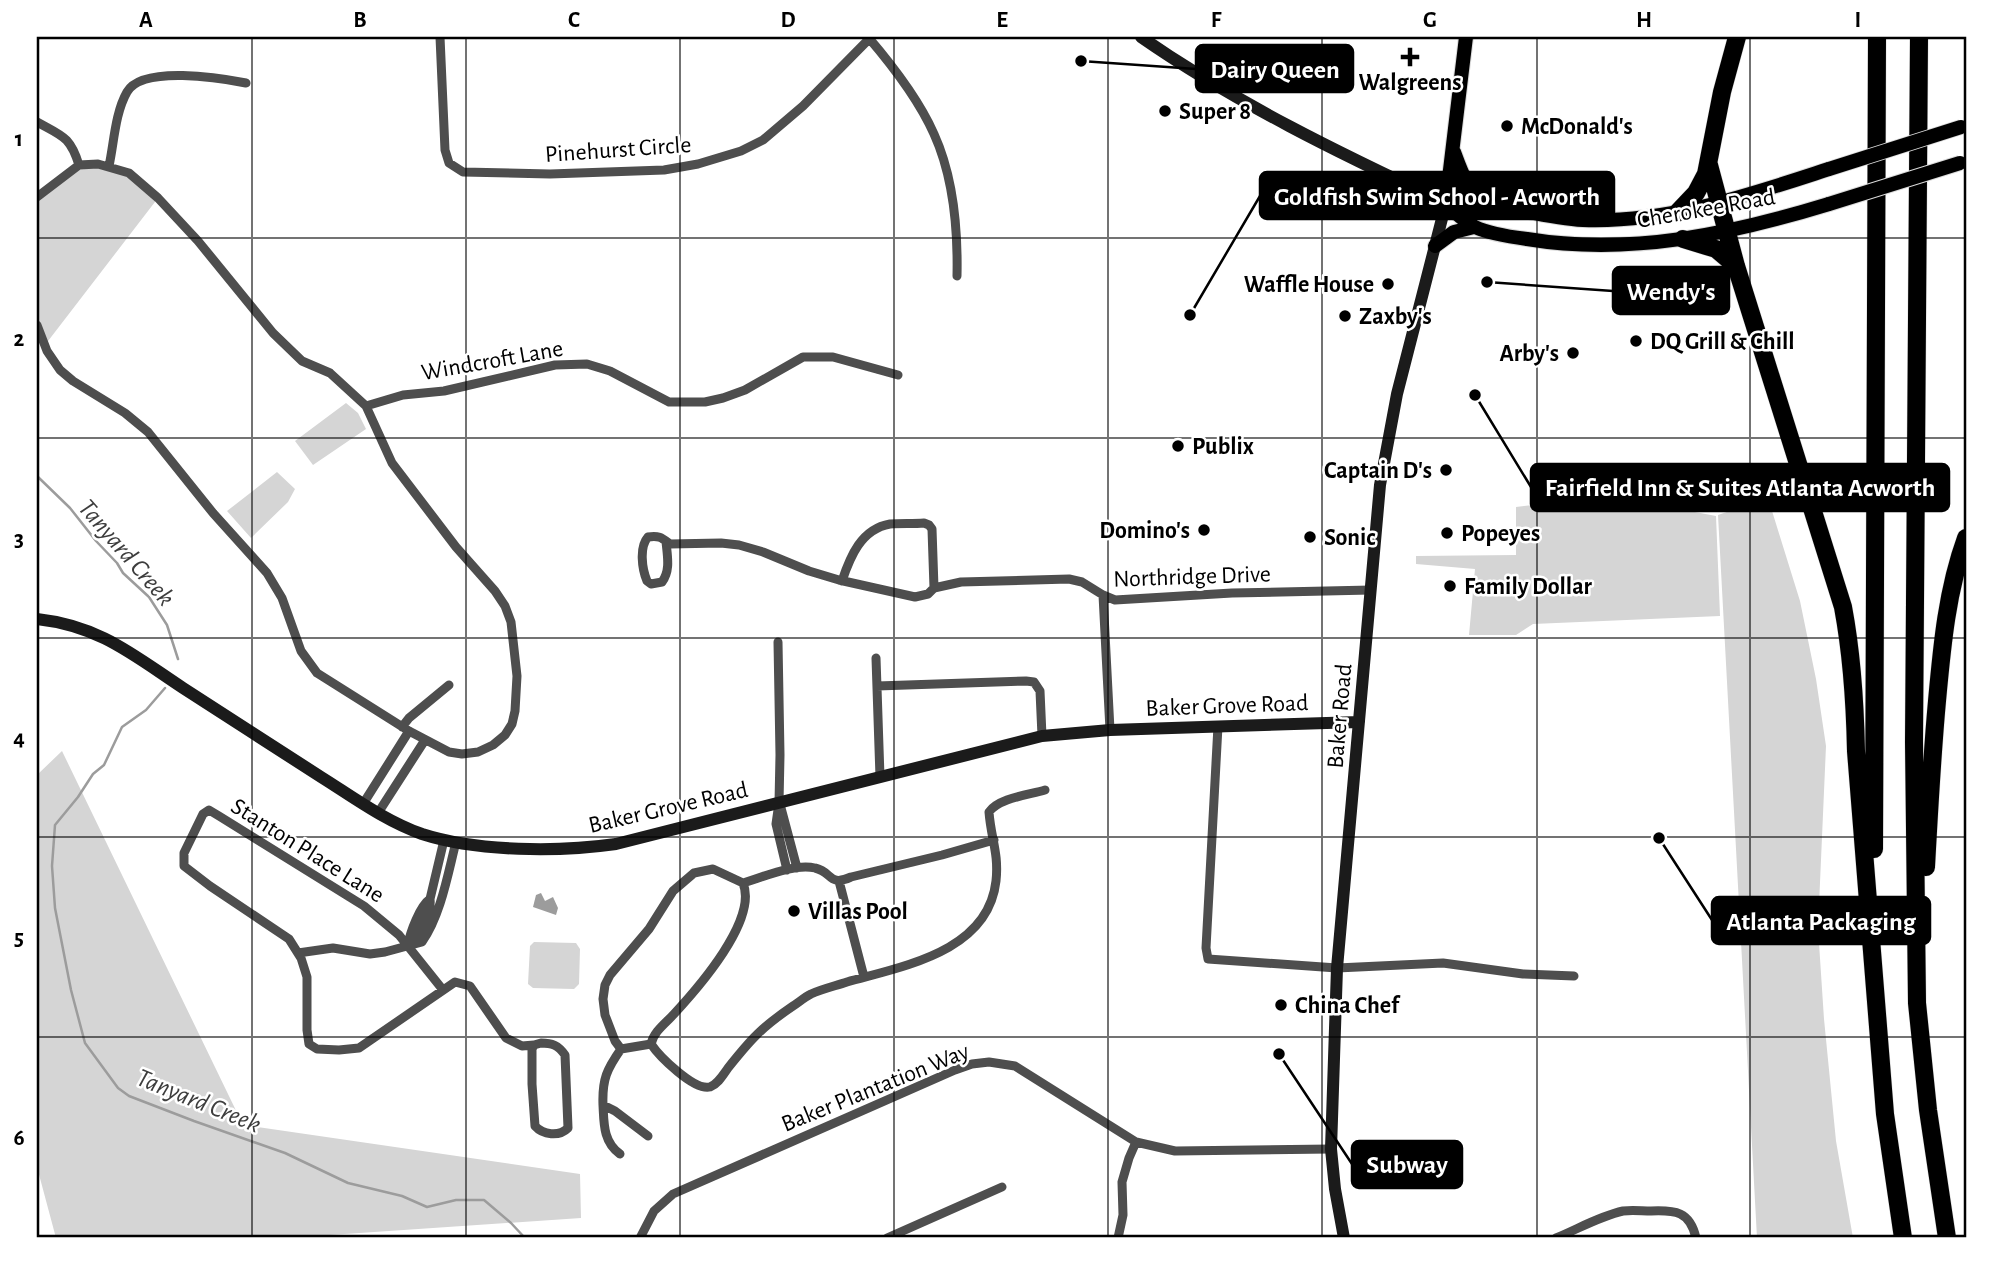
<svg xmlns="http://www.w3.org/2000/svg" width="2003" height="1275" font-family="'Alegreya Sans',sans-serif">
  <rect width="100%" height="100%" fill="#fff"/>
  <path fill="#d5d5d5" d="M79,165L109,166L140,184L158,198L45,345L37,325V200Z
    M346,403L358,413L366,429L313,465L295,441Z
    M277,472L295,489L288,502L251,538L227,511Z
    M1562,490L1584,491L1716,516L1720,616L1533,624L1516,635H1469L1475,569L1416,564V556L1516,555V507L1541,504Z
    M1768,498L1800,601L1816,679L1826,746L1818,928L1824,1019L1836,1141L1853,1238H1757L1718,515Z
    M62,751L243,1125L580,1174L581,1218L286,1238H56L37,1167V775Z
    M534,942L576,943L580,949L579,984L574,989L533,988L528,984L530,946Z"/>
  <path fill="#9c9c9c" d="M541,893L545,901L553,897L558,908L556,915L533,907L536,895Z"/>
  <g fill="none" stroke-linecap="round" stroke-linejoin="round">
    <path stroke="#9c9c9c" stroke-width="2.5" d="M37,476L70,508L96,541L117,563L123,573L149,597L167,625L178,659
      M165,688L146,710L122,727L104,765L93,774L78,797L55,825L52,866L55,908L71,990L85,1043L118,1088L129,1096L194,1121L285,1153L348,1183L402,1196L427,1207L456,1200H484L511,1223L525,1238"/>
    <g stroke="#dbdbdb" stroke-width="16">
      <path id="primary" d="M1454,152C1461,171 1468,192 1485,204
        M1446,203C1454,211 1464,222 1475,227C1490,234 1511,237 1527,239C1630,256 1731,234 1829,204
        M1446,203C1456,203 1467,202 1478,203C1513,207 1547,218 1583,220C1669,223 1749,195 1829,169
        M1446,203L1466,37
        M1435,246L1454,232L1474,227"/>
    </g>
    <g stroke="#dbdbdb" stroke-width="19">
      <path id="highway" d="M1919,37L1914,742L1917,1003L1928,1110L1947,1238
        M1709,165L1736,266L1843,607C1852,655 1855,702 1856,751L1885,1114L1903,1238
        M1677,213L1696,193L1706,174L1722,92L1737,37
        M1683,239L1716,249L1736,266
        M1874,849L1877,37
        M1926,867C1929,811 1932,756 1937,701C1942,646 1947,590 1966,538"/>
    </g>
    <path stroke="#4e4e4e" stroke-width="9" d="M440,37L445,150L449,163L463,172L550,174L664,170L698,164L741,151L763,140L803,106L871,37
      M868,37C892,65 919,100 934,134C954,178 958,228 957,276
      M37,122C62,136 70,136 79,165
      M109,166C114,143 115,113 127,92C142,65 221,78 246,83
      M37,197L79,165L98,164L129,173L158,198L198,241L273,333L302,361L330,373L366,406L392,463L456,547L495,591L505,606L511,622L517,676L515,711L512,724L505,735L493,745L478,752L462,754L449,752L409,731L317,673L301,651L282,598L267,573L213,513L148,432L125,413L73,381L60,370L47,351L37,325
      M366,406L403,395L444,391L555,365L587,364L610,371L669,402H705L723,398L745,390L803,357H833L898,375
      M666,541C667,555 671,570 662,582L651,584L647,581C642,569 639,547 648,537C659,535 662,538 670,544L721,543L739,545L763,552L809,571L839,580L915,597L928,594L934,588L961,582L1069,579L1082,582L1103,595
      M842,581C850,557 861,529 890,524C901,523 913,524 924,523L929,525L932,529L934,588
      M778,642L780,755L779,803L776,824L787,870
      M876,658L880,777
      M877,686L1026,681L1034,682L1040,691L1042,736
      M1218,726L1206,948L1208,959L1337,968L1443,963L1523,974L1574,976
      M402,727L409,718L449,685
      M1110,730L1103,595L1115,600L1232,593L1371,590
      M363,804L409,731
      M781,808L797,868
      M378,813L425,740
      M839,881L864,977
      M743,883C763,877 795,863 815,868C833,872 828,887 851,877L942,855L994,840
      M409,944C419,932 432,915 430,899
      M408,945C410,932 420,906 430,899L444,840
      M298,953L333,948L370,954L385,952L422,942C441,915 448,873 456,842
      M443,990L399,935L364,906L219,816L209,810L203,814L184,853V866L210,886L289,939L301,958L307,977V1030L309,1044L317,1049L339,1050L359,1048L455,982L470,986L506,1038L522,1046L534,1045
      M541,1043C552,1043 558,1045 565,1055L568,1128C559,1137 543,1135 535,1126L532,1084V1049L534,1045Z
      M651,1044L621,1049L615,1041L605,1015L603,999L605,985L610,975L649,929L673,891L694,873L713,869L743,883C758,920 698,988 674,1014C666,1023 654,1031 651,1044C659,1056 694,1091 710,1087C718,1084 723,1075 728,1068C751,1039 762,1027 793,1006C799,1002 805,997 811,994C822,989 835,986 847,982C903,966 988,952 996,881C999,853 991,839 989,812C999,798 1028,795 1045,790
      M621,1049C607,1069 602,1079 603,1105L615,1111L648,1136
      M603,1105C604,1123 603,1142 620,1154
      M640,1238L654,1211L673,1194L955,1070L972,1064L989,1062L1015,1066L1136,1142L1175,1151L1331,1149
      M887,1238L1002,1187
      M1118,1238L1123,1215L1122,1182L1129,1158L1136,1142
      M1556,1238C1578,1229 1600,1216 1623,1211C1632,1210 1642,1211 1651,1211C1675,1210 1690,1211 1696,1238"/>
    <path stroke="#1b1b1b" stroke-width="12" d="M1141,37C1236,103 1341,154 1446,203L1397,394L1380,485L1337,968L1331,1149L1335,1189L1344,1238
      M37,619C100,626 133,655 183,688C229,718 275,747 321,777C353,797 385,821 422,834C478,852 559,852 616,844L1042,736L1110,730L1359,722"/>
    <use href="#primary" stroke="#000" stroke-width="14"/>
    <use href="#highway" stroke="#000" stroke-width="18"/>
    <g stroke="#dbdbdb" stroke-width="16" stroke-linecap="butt">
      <path id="primary-bridge" d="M1829,169L1961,127
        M1829,204L1960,163"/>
    </g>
    <use href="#primary-bridge" stroke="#000" stroke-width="14"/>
  </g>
  <path fill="none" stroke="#000" stroke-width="2" stroke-opacity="0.55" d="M252,37V1238M466,37V1238M680,37V1238M894,37V1238M1108,37V1238M1322,37V1238M1537,37V1238M1750,37V1238M37,238H1966M37,438H1966M37,638H1966M37,837H1966M37,1037H1966"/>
  <g fill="#000" stroke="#fff" stroke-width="2.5">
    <path d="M1406.5 46.5h7v7h7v7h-7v7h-7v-7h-7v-7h7z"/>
    <circle cx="1165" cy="111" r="7"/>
    <circle cx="1507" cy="126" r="7"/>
    <circle cx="1388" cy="284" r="7"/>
    <circle cx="1345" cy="316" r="7"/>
    <circle cx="1636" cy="341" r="7"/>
    <circle cx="1573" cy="353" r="7"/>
    <circle cx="1178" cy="446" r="7"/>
    <circle cx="1446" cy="470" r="7"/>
    <circle cx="1204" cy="530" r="7"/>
    <circle cx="1447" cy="533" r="7"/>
    <circle cx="1310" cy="537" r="7"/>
    <circle cx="1450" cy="586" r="7"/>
    <circle cx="794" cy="911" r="7"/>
    <circle cx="1281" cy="1005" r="7"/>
  </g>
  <g text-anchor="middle" stroke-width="5" stroke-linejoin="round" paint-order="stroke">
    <g font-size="24" font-weight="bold" fill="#000" stroke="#fff" text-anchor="start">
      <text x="1410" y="90" text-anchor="middle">Walgreens</text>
      <text x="1179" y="119">Super 8</text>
      <text x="1521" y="134">McDonald's</text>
      <text x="1374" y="292" text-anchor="end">Waffle House</text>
      <text x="1359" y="324">Zaxby's</text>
      <text x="1650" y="349">DQ Grill &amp; Chill</text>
      <text x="1559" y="361" text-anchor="end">Arby's</text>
      <text x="1192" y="454">Publix</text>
      <text x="1432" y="478" text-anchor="end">Captain D's</text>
      <text x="1190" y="538" text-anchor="end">Domino's</text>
      <text x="1461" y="541">Popeyes</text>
      <text x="1324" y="545">Sonic</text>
      <text x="1464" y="594">Family Dollar</text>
      <text x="808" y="919">Villas Pool</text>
      <text x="1295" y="1013">China Chef</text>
    </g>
    <g font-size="24" fill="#000" stroke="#fff">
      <text transform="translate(618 149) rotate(-4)" y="8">Pinehurst Circle</text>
      <text transform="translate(1706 208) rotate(-10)" y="8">Cherokee Road</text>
      <text transform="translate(492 360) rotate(-10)" y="8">Windcroft Lane</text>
      <text transform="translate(1192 576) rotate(-2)" y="8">Northridge Drive</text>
      <text transform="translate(1227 705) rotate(-2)" y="8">Baker Grove Road</text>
      <text transform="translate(1339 716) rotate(-85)" y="8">Baker Road</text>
      <text transform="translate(668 807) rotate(-13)" y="8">Baker Grove Road</text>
      <text transform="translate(308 850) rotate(32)" y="8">Stanton Place Lane</text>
      <text transform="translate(875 1087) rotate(-22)" y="8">Baker Plantation Way</text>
    </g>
    <g font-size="26" font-style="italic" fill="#3d3d3d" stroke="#fff">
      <text transform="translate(127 552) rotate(49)" y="9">Tanyard Creek</text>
      <text transform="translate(199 1100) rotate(22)" y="9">Tanyard Creek</text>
    </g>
  </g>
  <path fill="none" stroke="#000" stroke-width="2.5" d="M1081 61L1196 69M1190 315L1260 196M1487 282L1613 291M1475 395L1531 487M1659 838L1712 920M1279 1054L1352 1164"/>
  <g fill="#000" stroke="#fff" stroke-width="2.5">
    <circle cx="1081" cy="61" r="7"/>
    <circle cx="1190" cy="315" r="7"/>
    <circle cx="1487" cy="282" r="7"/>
    <circle cx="1475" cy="395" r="7"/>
    <circle cx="1659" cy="838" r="7"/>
    <circle cx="1279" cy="1054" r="7"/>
  </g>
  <g fill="#000" stroke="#000" stroke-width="2.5">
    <rect x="1196" y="45" width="157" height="47" rx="7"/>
    <rect x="1260" y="172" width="354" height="47" rx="7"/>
    <rect x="1613" y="267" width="116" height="47" rx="7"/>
    <rect x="1531" y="464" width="418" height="47" rx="7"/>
    <rect x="1712" y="897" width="218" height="47" rx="7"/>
    <rect x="1352" y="1141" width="110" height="47" rx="7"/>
  </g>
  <g font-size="26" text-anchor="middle" font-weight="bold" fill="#fff">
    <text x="1275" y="78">Dairy Queen</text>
    <text x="1437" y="205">Goldfish Swim School - Acworth</text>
    <text x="1671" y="300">Wendy's</text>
    <text x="1740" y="496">Fairfield Inn &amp; Suites Atlanta Acworth</text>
    <text x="1821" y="930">Atlanta Packaging</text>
    <text x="1407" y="1173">Subway</text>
  </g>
  <rect width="2003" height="1275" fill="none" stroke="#ffffff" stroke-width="77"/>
  <rect x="38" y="38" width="1927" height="1198" fill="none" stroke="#000" stroke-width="2.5"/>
  <g font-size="23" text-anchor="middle" font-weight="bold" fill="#000">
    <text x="146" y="27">A</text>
    <text x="360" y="27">B</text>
    <text x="574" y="27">C</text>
    <text x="788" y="27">D</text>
    <text x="1002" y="27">E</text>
    <text x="1216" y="27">F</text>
    <text x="1430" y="27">G</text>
    <text x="1644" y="27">H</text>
    <text x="1858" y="27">I</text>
    <text x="19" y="146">1</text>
    <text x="19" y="346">2</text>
    <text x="19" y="546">3</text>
    <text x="19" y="745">4</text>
    <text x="19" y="945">5</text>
    <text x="19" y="1145">6</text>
  </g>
</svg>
